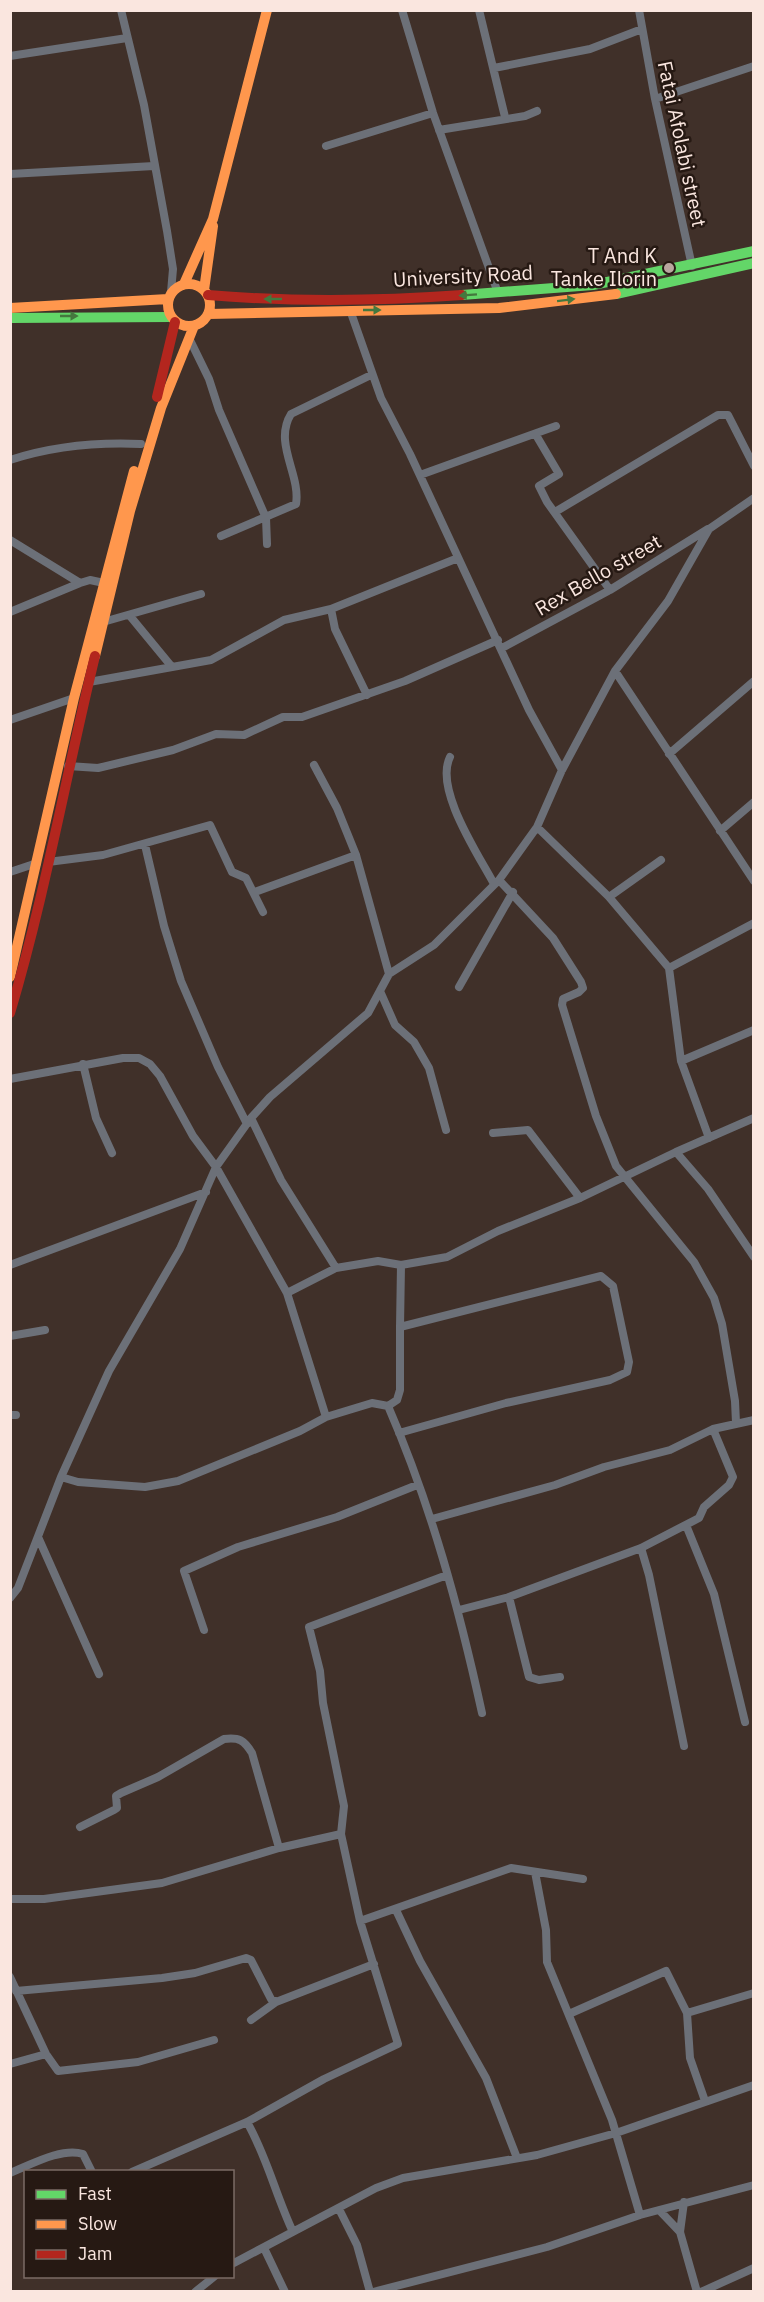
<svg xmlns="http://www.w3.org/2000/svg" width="764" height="2302" font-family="'IBM Plex Sans',sans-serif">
  <rect width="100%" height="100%" fill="#403029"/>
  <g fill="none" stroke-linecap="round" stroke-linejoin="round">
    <path stroke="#6c7078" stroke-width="8" d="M121,10L144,105L167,231L173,269L171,292
      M402,10L433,113L498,293
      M479,10L505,117
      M639,10L655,99L692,266
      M10,56L127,38
      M494,68L590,49L642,29
      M655,99L754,66
      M439,130L525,116L537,111
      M326,146L433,113
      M10,174L154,166
      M350,310L381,398L410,454L529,710L562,770
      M189,338L209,379L219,410L266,518L267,544
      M536,435L559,474L539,486L547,502L610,590
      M10,460C53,446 96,442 141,444
      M420,475L556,426
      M555,512L718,415H728L754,466
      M221,536L296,504C301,475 273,443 291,414L371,375
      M10,540L80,583
      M10,612L80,583L90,580L104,583
      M130,616L172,667
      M103,622L201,594
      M502,648L610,590L708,529
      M615,671L754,881
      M89,682L211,660L284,620L331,609
      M367,695L335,629L331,609L458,558
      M10,720L74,698
      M669,754L754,681
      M450,757C434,789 478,854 494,884
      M314,765L337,808L356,855L389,974
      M68,766L98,768L173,750L216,734L244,735L283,717H302L405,681L498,640
      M537,827L609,897L669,968L681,1061
      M720,831L754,802
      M145,845L164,926L181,981L218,1067L247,1124
      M48,862L103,855L210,825L232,872L246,878L263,912
      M10,872L37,863
      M499,880L553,938L581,982L583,988L579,992L563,999L562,1005L596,1116L616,1166L694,1262L714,1298L722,1324L735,1401L736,1423
      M255,892L356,855
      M609,897L661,860
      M669,968L754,923
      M459,987L513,892
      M380,991L395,1025L414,1042L429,1068L446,1130
      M83,1064L96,1118L112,1153
      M10,1079L123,1058H139L150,1064L160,1076L193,1136L216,1167L287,1293L326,1417
      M251,1118L281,1180L336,1268
      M493,1133L528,1130L580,1198
      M709,1138L681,1061L754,1030
      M676,1152L754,1118
      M10,1265L206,1192
      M287,1293L336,1268L378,1261L401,1265L447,1257L498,1231L580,1198L676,1152L708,1189L754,1257
      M10,1336L45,1330
      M388,1406L397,1400L400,1390V1327
      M10,1415H16
      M399,1433L506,1403L610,1380L627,1372L629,1362L613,1286L601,1276L400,1327L401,1265
      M61,1477L78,1482L145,1487L178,1481L300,1431L326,1417L372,1403L388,1406C431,1505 459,1608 482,1713
      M432,1519L555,1485L604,1467L670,1450L713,1429L754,1420
      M686,1525L714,1594L745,1722
      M38,1537L99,1674
      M641,1548L649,1575L684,1746
      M509,1597L529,1677L539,1680L560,1677
      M10,1598L18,1588L61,1477L109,1371L180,1249L216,1167L251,1118L270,1097L368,1013L389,974L434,945L499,880L537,827L562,770L615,671L668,601L709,529L754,498
      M459,1610L509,1597L641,1548L699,1518L704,1507L729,1485L733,1477L713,1429
      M204,1630L184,1571L238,1547L337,1517L417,1485
      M80,1827L114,1810L117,1808L116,1796L121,1793L158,1777L224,1739C239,1737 244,1740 252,1753L279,1848
      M535,1872L546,1930L547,1962L612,2120L640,2215
      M10,1899H44L162,1883L279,1848L341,1834
      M396,1910L420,1961L486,2078L517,2158
      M360,1921L511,1868L583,1879
      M10,1977L46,2054L58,2071L138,2062L214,2040
      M16,1991L162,1978L195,1973L246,1958L251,1960L271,1999L276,2002
      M687,2013L754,1993
      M569,2014L666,1971L687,2013L690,2058L705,2101
      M251,2020L276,2002L374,1964
      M10,2064L46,2054
      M247,2122C267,2157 276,2196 293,2232
      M132,2172L247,2122L324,2079L398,2044L360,1921L341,1834L344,1806L323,1703L320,1671L309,1627L447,1575
      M10,2173C30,2165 62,2147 83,2154L92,2172
      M684,2202L680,2232L697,2292
      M339,2209L357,2245L370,2292
      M660,2211L680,2232
      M264,2248L285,2292
      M232,2264L376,2188L403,2178L537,2155L616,2133L754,2085
      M195,2292L215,2276
      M373,2292L547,2247L640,2215L754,2185
      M701,2292L754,2268"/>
    <path stroke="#63d668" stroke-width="10" d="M616,294L754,263
      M462,295L593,285L754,251
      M10,318L170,317"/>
    <path stroke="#ff974d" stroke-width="10" d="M168 305a21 21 0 1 1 42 0a21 21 0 1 1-42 0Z
      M184,284L213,219L267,10
      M204,290L213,226
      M10,308L168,299
      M208,314L499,308L616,294
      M95,656L130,511L161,408L194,326
      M10,977L74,698L134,471"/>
    <path stroke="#b3261e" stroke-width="10" d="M208,295C292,302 378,301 462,295
      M157,397L175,322
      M10,1013C45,896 66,775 95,656"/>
  </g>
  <defs><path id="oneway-solid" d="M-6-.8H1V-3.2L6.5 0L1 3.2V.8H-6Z" transform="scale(1.5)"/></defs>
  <g fill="#44783e">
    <use href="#oneway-solid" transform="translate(468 295) rotate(176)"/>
    <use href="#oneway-solid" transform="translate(273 299) rotate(180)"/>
    <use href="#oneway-solid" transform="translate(566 300) rotate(-7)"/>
    <use href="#oneway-solid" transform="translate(372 310)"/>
    <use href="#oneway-solid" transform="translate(69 316)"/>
  </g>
  <circle fill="#b9a69f" stroke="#261913" stroke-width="2" cx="669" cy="268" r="6"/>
  <g text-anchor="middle" stroke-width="5" stroke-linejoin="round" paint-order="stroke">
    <g font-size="20" fill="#fae6df" stroke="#261913">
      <text transform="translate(682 144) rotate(78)" y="7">Fatai Afolabi street</text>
      <text transform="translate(463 276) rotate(-3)" y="7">University Road</text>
      <text transform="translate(598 575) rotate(-30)" y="7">Rex Bello street</text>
    </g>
    <g font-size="20" fill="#fae6df" stroke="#261913" text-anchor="end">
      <text x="657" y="263">T And K<tspan x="657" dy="23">Tanke Ilorin</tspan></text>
    </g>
  </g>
  <rect width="764" height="2302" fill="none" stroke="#fae6df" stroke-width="24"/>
  <rect x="24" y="2170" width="210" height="108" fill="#261913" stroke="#7b6b65" stroke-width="1.5"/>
  <rect x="36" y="2190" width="30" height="9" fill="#63d668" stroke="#7b6b65" stroke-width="1.5"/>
  <text x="78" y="2200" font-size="18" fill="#fae6df">Fast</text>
  <rect x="36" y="2220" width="30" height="9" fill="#ff974d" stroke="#7b6b65" stroke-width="1.5"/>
  <text x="78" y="2230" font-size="18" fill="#fae6df">Slow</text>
  <rect x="36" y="2250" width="30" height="9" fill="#b3261e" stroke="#7b6b65" stroke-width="1.5"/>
  <text x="78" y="2260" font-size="18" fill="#fae6df">Jam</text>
</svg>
